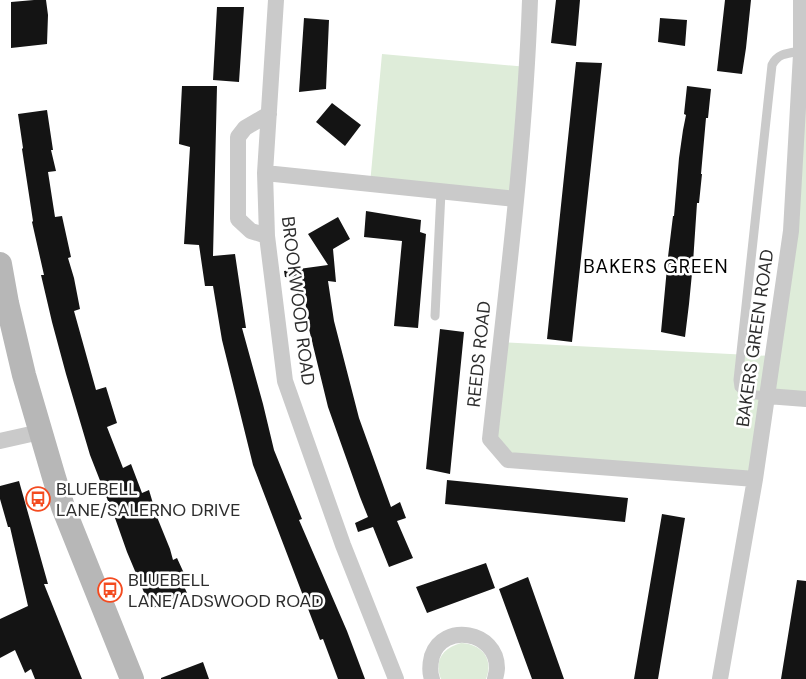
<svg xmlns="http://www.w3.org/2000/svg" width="806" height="679" font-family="'DM Sans',sans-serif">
  <rect width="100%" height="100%" fill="#fff"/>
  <path fill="#deecd9" d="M382,54L528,67L516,199L370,184Z
    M806,55V399L767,397L755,479L508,460L490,439L500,342L771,356Z
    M461,643C482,644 494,659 486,679H441C434,661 442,648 461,643Z"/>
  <path fill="#141414" d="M34,0H46L48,15L47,44L11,48V2Z
    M556,0H580L576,46L551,43Z
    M725,0H751L746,48L742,74L717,71Z
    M217,7H244L239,82L213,80Z
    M304,18L329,20L326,89L299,92Z
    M660,18L687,20L685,46L658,42Z
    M576,62L602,63L572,342L547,339Z
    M182,86H217L213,256L235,254L246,328H242L263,404L274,450L302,519L299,520L347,631L365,679H338L323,639L320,640L253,465L222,340L213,286H205L199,245L184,244L190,147L179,144Z
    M687,86L711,89L708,118H706L701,174H702L699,203H697L693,263L689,304L685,337L661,332L668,257L673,216H674L679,158L683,130L686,115L684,114Z
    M332,103L361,125L345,146L316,122Z
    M47,110L53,150H51L56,171L48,172L55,217L62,216L71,257L68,258L74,278L80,309L74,311L96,390L106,387L117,423L107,427L123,468L131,464L142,493L149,490L157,517L170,549L173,560L177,558L188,582L183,584L187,593L151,609L127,552L109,501H108L90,455L66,374L52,322L41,275H44L32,222L33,221L22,149L23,148L18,114Z
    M366,211L421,220L420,232L426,234L418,328L394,326L402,241L364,237Z
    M338,217L350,239L333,249L336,282L328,281L334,321L359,418L391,507L400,502L406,518L397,521L413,558L389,567L373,527L358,532L355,523L368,517L360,497L328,407L309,329L302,279L285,277L284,271L328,265L308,234Z
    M440,329L464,332L450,474L426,469Z
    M447,480L628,498L625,522L445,504Z
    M19,481L48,584H44L82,679H35L31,669L25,673L15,650L0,658V619L28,606L10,527H8L0,499V486Z
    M662,514L685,518L658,679H634Z
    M486,563L495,588L427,613L416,587Z
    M528,577L564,679H532L499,589Z
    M797,580L806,581V679H781Z
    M203,662L209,679H161V678Z"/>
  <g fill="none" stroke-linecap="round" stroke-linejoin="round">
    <path stroke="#cacaca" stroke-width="9" d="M435,316L441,192
      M767,396L746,394L739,387L738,380L772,65C778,53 789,53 801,51"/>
    <path stroke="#cacaca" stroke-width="16" d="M276,0L265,173L267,236L285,381L343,545L396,679
      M530,0C525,146 506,293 490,439L508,460L755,479
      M265,173L516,199
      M267,236L251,231L238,219V137L245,128L269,114
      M767,396L806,399
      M0,441L40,432
      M432,679C429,671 430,664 432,656C443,622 497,631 497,668C497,671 496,675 495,679
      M720,679L755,479L791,231L801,54V0"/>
    <path stroke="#b7b7b7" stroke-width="24" d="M0,264L7,303L24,375L53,474L63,507L132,679"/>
  </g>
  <defs>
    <g id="bus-ring" transform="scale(1.25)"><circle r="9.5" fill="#fff" stroke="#f44b20" stroke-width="1.5"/><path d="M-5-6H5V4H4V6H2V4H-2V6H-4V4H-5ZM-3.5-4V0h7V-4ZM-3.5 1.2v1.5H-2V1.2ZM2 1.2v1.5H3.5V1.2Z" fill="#f44b20"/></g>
  </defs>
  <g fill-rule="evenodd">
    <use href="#bus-ring" x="38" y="499"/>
    <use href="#bus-ring" x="110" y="590"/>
  </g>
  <g text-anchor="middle" stroke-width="5" stroke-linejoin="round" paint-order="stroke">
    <g font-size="18" fill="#2d2d2d" stroke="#fff">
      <text transform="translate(298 301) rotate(83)" y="6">BROOKWOOD ROAD</text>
      <text transform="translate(755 338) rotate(-82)" y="6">BAKERS GREEN ROAD</text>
      <text transform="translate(479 354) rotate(-84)" y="6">REEDS ROAD</text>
    </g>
    <g font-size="18" fill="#2d2d2d" stroke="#fff" text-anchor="start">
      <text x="56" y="495">BLUEBELL<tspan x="56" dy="21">LANE/SALERNO DRIVE</tspan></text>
      <text x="128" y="586">BLUEBELL<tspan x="128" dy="21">LANE/ADSWOOD ROAD</tspan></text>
    </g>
    <g font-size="19" letter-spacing="1" fill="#000" stroke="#fff">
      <text x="656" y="273">BAKERS GREEN</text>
    </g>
  </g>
</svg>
